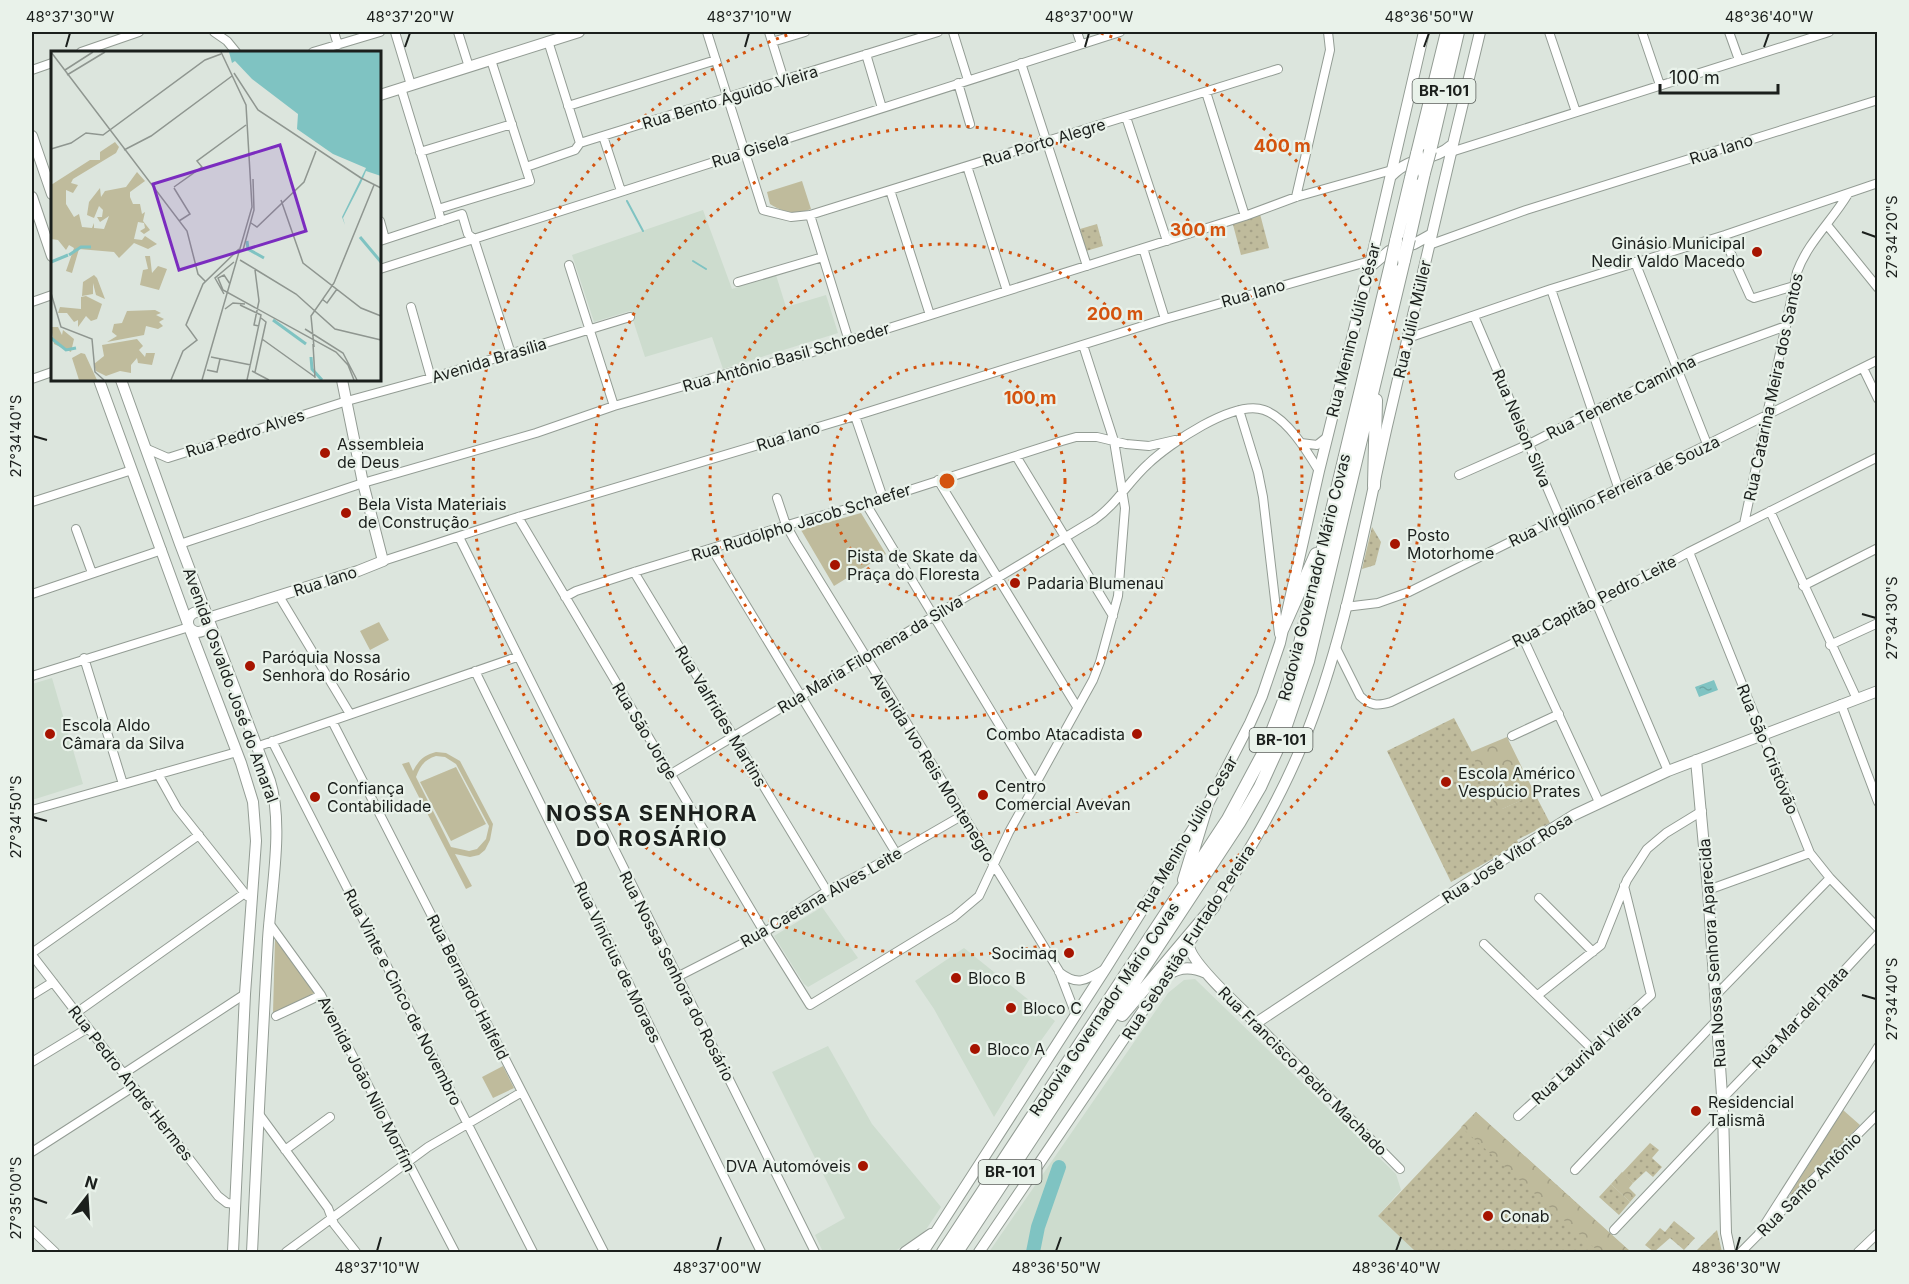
<svg xmlns="http://www.w3.org/2000/svg" width="1909" height="1284" font-family="Inter,sans-serif">
  <defs>
    <pattern id="grass-dots" width="8" height="8" patternUnits="userSpaceOnUse" patternTransform="scale(1.5)"><rect width="8" height="8" fill="#bfbb9c"/><path d="M2 2h.1M6 6h.1" fill="none" stroke="#a4a086" stroke-width="1.8" stroke-linecap="round"/></pattern>
    <pattern id="forest-crowns" width="20" height="18" patternUnits="userSpaceOnUse" patternTransform="scale(1.5)"><rect width="20" height="18" fill="#bfbb9c"/><path d="M2 6a3 3 0 1 1 6 0M12 15a3 3 0 1 1 6 0" fill="none" stroke="#a4a086"/></pattern>
    <pattern id="water-ripples" width="26" height="14" patternUnits="userSpaceOnUse" patternTransform="scale(1.5)"><rect width="26" height="14" fill="#7fc3c2"/><path d="M2 4q2-2 4 0t4 0M15 11q2-2 4 0t4 0" fill="none" stroke="#6da7a6"/></pattern>
  </defs>
  <rect width="100%" height="100%" fill="#dce5dd"/>
  <path fill="#cddcce" d="M703,210L732,289L776,275L786,307L826,295L838,333L723,369L712,337L645,357L630,311L594,322L572,255Z
    M52,678L83,784L32,800V684Z
    M822,907L858,958L808,987L804,984L774,936Z
    M964,948L1055,1021L1042,1039L994,1117L934,1009L915,981Z
    M1195,979L1396,1174L1401,1190L1378,1216L1416,1252H989L1168,993L1184,980Z
    M828,1046L872,1124L941,1207L925,1231L894,1252H823L815,1235L845,1218L772,1072Z"/>
  <path fill="url(#grass-dots)" d="M1260,214L1269,248L1241,255L1232,221Z
    M1097,224L1103,246L1086,251L1080,229Z
    M1372,527L1381,542L1375,565L1362,569Z
    M1454,718L1502,809L1535,794L1550,823L1517,840L1519,844L1451,882L1387,751Z
    M1476,1112L1631,1252H1416L1378,1216Z
    M1650,1143L1659,1150L1652,1158L1662,1167L1653,1177L1646,1171L1633,1183L1622,1173Z
    M1611,1184L1630,1202L1619,1215L1599,1197Z
    M1674,1221L1695,1238L1684,1250L1670,1238L1654,1252L1645,1245L1660,1228L1665,1232Z
    M1717,1230L1722,1252H1695Z"/>
  <path fill="url(#forest-crowns)" d="M1507,737L1535,794L1498,811L1471,752Z
    M1476,1112L1618,1241L1631,1252H1599L1461,1127Z
    M1622,1172L1633,1183L1629,1188L1636,1195L1630,1202L1611,1184Z"/>
  <path fill="#bfbb9c" fill-rule="evenodd" d="M802,181L811,209C797,215 784,213 770,204L767,192Z
    M861,513L886,554L834,586L801,530Z
    M379,622L389,640L370,650L360,631Z
    M436,752L446,753L460,761L493,824L490,840L485,850L479,855L470,857L455,854L472,886L466,889L402,764L409,762L413,771C419,760 424,755 436,752ZM436,756L445,757L456,764L489,826L486,839L477,849L469,851L451,847L416,777C420,766 424,760 436,756Z
    M456,767L486,824L451,841L420,782Z
    M275,939L315,993L273,1013Z
    M503,1066L514,1088L493,1098L482,1077Z
    M1843,1110L1860,1125L1792,1196L1790,1194Z"/>
  <path fill="url(#water-ripples)" d="M1714,680L1718,690L1699,697L1695,687Z"/>
  <g fill="none" stroke-linecap="round" stroke-linejoin="round">
    <path stroke="#7fc3c2" stroke-width="2" d="M627,201L643,231
      M693,261L706,269"/>
    <path stroke="#7fc3c2" stroke-width="14" d="M1033,1252L1038,1227L1059,1167"/>
    <g stroke="#939c94" stroke-width="10">
      <path id="minor" d="M214,32L227,41L236,52
        M334,32L338,45
        M395,32L411,85
        M458,32L469,67
        M707,32L763,210L791,217L810,215L1278,69
        M769,32L784,80
        M953,32L968,80
        M1077,32L1081,44
        M1549,32L1576,112
        M1642,32L1660,85
        M1729,32L1739,60
        M548,41L580,143
        M772,42L805,32
        M81,52L139,32
        M313,52L380,32
        M866,54L882,108
        M1021,63L1087,266
        M32,70L52,63
        M958,83L970,124
        M401,88L438,209
        M1206,92L1245,216
        M568,106L716,60
        M1126,117L1167,241
        M603,136L621,191
        M420,152L512,124
        M1451,152L1829,32
        M967,166L1007,291
        M526,167L575,150L580,143L938,32
        M890,190L930,315
        M1296,197L1330,50L1328,32
        M810,215L849,341
        M380,221L385,239
        M441,221L438,209L530,181L491,60
        M1827,225L1878,288
        M1723,236L1750,296L1754,298L1794,286
        M380,241L462,214L468,234L474,239L511,354
        M1429,245L1526,210L1878,100
        M1143,248L1165,319
        M1635,262L1707,444
        M569,265L614,406
        M380,269L1120,32
        M738,282L823,257
        M1551,289L1619,490
        M32,302L52,295
        M411,307L431,378
        M1474,316L1668,771
        M1408,338L1551,289L1725,235L1878,183
        M1863,368L1878,399
        M32,379L52,372
        M1239,410L1258,472L1263,497L1279,634
        M855,416L883,498
        M1301,443L1317,445L1327,437
        M145,448L168,458L347,401L431,378L630,317
        M1016,456L1113,616
        M1459,475L1529,444L1698,358L1786,326
        M938,480L1077,707
        M777,498L786,525L795,541L1059,971L1076,1015
        M32,502L132,470
        M866,504L1035,784
        M1770,511L1857,699
        M518,517L760,925L810,1005L954,917L979,896L1009,832L1093,680L1100,662L1118,596L1125,508L1114,441L1083,345
        M1744,524L1797,272C1808,242 1832,221 1848,194
        M76,529L92,573
        M459,537L815,1252
        M180,544L363,483L536,433L614,406L740,370L797,357L1245,216L1296,197L1392,170
        M712,549L896,853
        M1689,552L1810,853L1830,878L1878,928
        M383,561L518,517L855,416L1165,319L1370,261
        M634,572L827,891
        M1803,586L1878,548
        M32,594L162,550
        M279,596L350,714
        M565,597L576,591L634,572L801,521L866,504L1062,441L1076,437H1097L1126,444L1149,446L1175,440
        M1345,607L1378,603L1409,592L1878,360
        M1523,638L1599,802
        M1830,645L1878,623
        M1335,646L1360,696C1370,706 1378,706 1391,702L1597,603L1689,552L1878,457
        M84,658L123,784
        M475,671L761,1252
        M32,676L189,627
        M1841,704L1878,802
        M332,721L604,1252
        M1512,736L1559,714
        M272,741L533,1252
        M256,747L517,657
        M158,774L177,808L247,896
        M671,774L1094,520C1116,505 1128,482 1148,464C1169,444 1234,399 1264,410C1287,418 1307,451 1319,471
        M32,810L237,752
        M1708,890L1810,853
        M1539,898L1593,952
        M269,923L321,995L455,1252
        M1484,944L1591,1048
        M32,953L199,835
        M32,955L218,1196L227,1203L235,1204
        M1059,972C1077,986 1085,981 1103,970
        M677,977L765,932L827,891L859,875L963,815
        M32,995L53,982
        M1538,995L1601,945L1627,880L1647,849L1666,833L1702,811
        M1715,996L1830,878
        M76,1013L245,893
        M276,1016L321,995
        M1256,1023L1400,1169
        M32,1062L88,1028
        M123,1074L245,994
        M1722,1099L1805,1013L1878,934
        M259,1114L328,1208L334,1224L356,1252
        M1518,1116L1651,995L1624,886
        M285,1150L330,1117
        M32,1152L133,1087
        M1575,1170L1717,1020
        M32,1230L55,1252
        M1614,1230L1723,1115
        M1758,1235L1878,1047
        M286,1252L428,1147L522,1092
        M1741,1252L1878,1114
        M1858,1252L1878,1233"/>
    </g>
    <g stroke="#939c94" stroke-width="12">
      <path id="major" d="M380,95L579,32
        M32,136L52,194
        M1391,176C1411,155 1433,162 1452,145
        M32,197L52,256
        M1370,267L1389,251L1414,244L1432,234
        M99,380L189,627L241,763L253,802L256,841L245,994L233,1252
        M121,380L180,544L270,781C284,824 271,892 268,939C262,1043 257,1148 252,1252
        M188 622a10 10 0 1 1 20 0a10 10 0 1 1-20 0Z
        M208,618L358,571L383,561L363,483L342,380
        M1696,760L1708,890L1723,1110L1726,1233L1730,1252
        M1210,912C1245,859 1278,804 1302,745C1344,643 1363,532 1387,426C1418,294 1448,163 1480,32
        M1189,944C1188,961 1242,1009 1256,1023L1516,851L1574,815L1668,771L1878,691
        M1168,975C1180,966 1193,967 1206,973
        M905,1252L931,1234
        M923,1252L1106,968L1206,808L1250,723L1262,696L1280,643L1319,471L1369,269L1424,32
        M979,1252L1193,937"/>
    </g>
    <g stroke="#939c94" stroke-width="14">
      <path id="highway" d="M1430,151L1458,32
        M1417,154L1447,32
        M1409,239L1424,173
        M1396,241L1411,178
        M1374,486L1376,400
        M1283,628L1316,554
        M1184,880L1206,808
        M1122,1015L1214,906
        M943,1252L1228,819L1265,750L1285,698L1296,660L1391,264
        M957,1252L1239,823L1260,787L1280,743L1308,661L1404,260"/>
    </g>
    <use href="#minor" stroke="#fff" stroke-width="8"/>
    <use href="#major" stroke="#fff" stroke-width="10"/>
    <use href="#highway" stroke="#fff" stroke-width="12"/>
    <g stroke="#939c94" stroke-width="14" stroke-linecap="butt">
      <path id="highway-bridge" d="M1424,173L1430,151
        M1411,178L1417,154
        M1404,260L1409,239
        M1391,264L1396,241"/>
    </g>
    <use href="#highway-bridge" stroke="#fff" stroke-width="12"/>
  </g>
  <path fill="none" stroke="#1b1f1c" stroke-width="2" d="M66,47L70,33M405,47L410,33M745,47L749,33M1085,47L1089,33M1424,47L1429,33M1764,47L1769,33M1862,232L1876,237M33,436L47,440M1862,614L1876,618M33,817L47,821M1862,995L1876,999M33,1198L47,1203M377,1251L381,1237M717,1251L721,1237M1056,1251L1061,1237M1396,1251L1401,1237M1736,1251L1740,1237"/>
  <g fill="none" stroke="#d4530e" stroke-width="3" stroke-dasharray="3 6">
    <circle cx="947" cy="481" r="118"/>
    <circle cx="947" cy="481" r="237"/>
    <circle cx="947" cy="481" r="355"/>
    <path d="M1101 33A474 474 0 1 1 793 33"/>
  </g>
  <g fill="#a61400" stroke="#e9f2ea" stroke-width="2">
    <circle cx="1757" cy="252" r="6"/>
    <circle cx="325" cy="453" r="6"/>
    <circle cx="346" cy="513" r="6"/>
    <circle cx="1395" cy="544" r="6"/>
    <circle cx="835" cy="565" r="6"/>
    <circle cx="1015" cy="583" r="6"/>
    <circle cx="250" cy="666" r="6"/>
    <circle cx="50" cy="734" r="6"/>
    <circle cx="1137" cy="734" r="6"/>
    <circle cx="1446" cy="782" r="6"/>
    <circle cx="983" cy="795" r="6"/>
    <circle cx="315" cy="797" r="6"/>
    <circle cx="1069" cy="953" r="6"/>
    <circle cx="956" cy="978" r="6"/>
    <circle cx="1011" cy="1008" r="6"/>
    <circle cx="975" cy="1049" r="6"/>
    <circle cx="1696" cy="1111" r="6"/>
    <circle cx="863" cy="1166" r="6"/>
    <circle cx="1488" cy="1216" r="6"/>
  </g>
  <g text-anchor="middle" stroke-width="4.5" stroke-linejoin="round" paint-order="stroke">
    <g fill="#e9f2ea" stroke="#595e5a" stroke-width="1.5">
      <rect x="1412.5" y="79" width="63" height="24" rx="4.5"/>
      <rect x="1249.5" y="728" width="63" height="24" rx="4.5"/>
      <rect x="978.5" y="1160" width="63" height="24" rx="4.5"/>
    </g>
    <g font-size="15" font-weight="bold" fill="#1b1f1c">
      <text x="1444" y="96">BR-101</text>
      <text x="1281" y="745">BR-101</text>
      <text x="1010" y="1177">BR-101</text>
    </g>
    <g font-size="16" fill="#1b1f1c" stroke="#e9f2ea">
      <text transform="translate(730 97) rotate(-17)" y="6">Rua Bento Águido Vieira</text>
      <text transform="translate(1044 142) rotate(-17)" y="6">Rua Porto Alegre</text>
      <text transform="translate(1721 149) rotate(-18)" y="6">Rua Iano</text>
      <text transform="translate(750 150) rotate(-18)" y="6">Rua Gisela</text>
      <text transform="translate(1253 293) rotate(-16)" y="6">Rua Iano</text>
      <text transform="translate(1412 319) rotate(-77)" y="6">Rua Júlio Müller</text>
      <text transform="translate(1353 330) rotate(-76)" y="6">Rua Menino Júlio César</text>
      <text transform="translate(786 357) rotate(-16)" y="6">Rua Antônio Basil Schroeder</text>
      <text transform="translate(489 360) rotate(-17)" y="6">Avenida Brasília</text>
      <text transform="translate(1773 387) rotate(-78)" y="6">Rua Catarina Meira dos Santos</text>
      <text transform="translate(1621 397) rotate(-27)" y="6">Rua Tenente Caminha</text>
      <text transform="translate(1522 428) rotate(67)" y="6">Rua Nelson Silva</text>
      <text transform="translate(245 433) rotate(-18)" y="6">Rua Pedro Alves</text>
      <text transform="translate(788 436) rotate(-17)" y="6">Rua Iano</text>
      <text transform="translate(1614 491) rotate(-26)" y="6">Rua Virgilino Ferreira de Souza</text>
      <text transform="translate(801 522) rotate(-17)" y="6">Rua Rudolpho Jacob Schaefer</text>
      <text transform="translate(1314 577) rotate(-76)" y="6">Rodovia Governador Mário Covas</text>
      <text transform="translate(325 581) rotate(-18)" y="6">Rua Iano</text>
      <text transform="translate(1594 601) rotate(-27)" y="6">Rua Capitão Pedro Leite</text>
      <text transform="translate(870 654) rotate(-31)" y="6">Rua Maria Filomena da Silva</text>
      <text transform="translate(231 685) rotate(70)" y="6">Avenida Osvaldo José do Amaral</text>
      <text transform="translate(721 716) rotate(59)" y="6">Rua Valfrides Martins</text>
      <text transform="translate(645 731) rotate(59)" y="6">Rua São Jorge</text>
      <text transform="translate(1768 749) rotate(68)" y="6">Rua São Cristóvão</text>
      <text transform="translate(933 767) rotate(58)" y="6">Avenida Ivo Reis Montenegro</text>
      <text transform="translate(1187 834) rotate(-59)" y="6">Rua Menino Júlio Cesar</text>
      <text transform="translate(1507 858) rotate(-33)" y="6">Rua José Vítor Rosa</text>
      <text transform="translate(821 897) rotate(-30)" y="6">Rua Caetana Alves Leite</text>
      <text transform="translate(1188 942) rotate(-57)" y="6">Rua Sebastião Furtado Pereira</text>
      <text transform="translate(1712 953) rotate(-94)" y="6">Rua Nossa Senhora Aparecida</text>
      <text transform="translate(618 962) rotate(64)" y="6">Rua Vinícius de Moraes</text>
      <text transform="translate(677 976) rotate(63)" y="6">Rua Nossa Senhora do Rosário</text>
      <text transform="translate(468 987) rotate(63)" y="6">Rua Bernardo Halfeld</text>
      <text transform="translate(403 997) rotate(63)" y="6">Rua Vinte e Cinco de Novembro</text>
      <text transform="translate(1104 1009) rotate(-56)" y="6">Rodovia Governador Mário Covas</text>
      <text transform="translate(1800 1017) rotate(-47)" y="6">Rua Mar del Plata</text>
      <text transform="translate(1586 1054) rotate(-42)" y="6">Rua Laurival Vieira</text>
      <text transform="translate(1303 1071) rotate(45)" y="6">Rua Francisco Pedro Machado</text>
      <text transform="translate(131 1083) rotate(52)" y="6">Rua Pedro André Hermes</text>
      <text transform="translate(367 1084) rotate(63)" y="6">Avenida João Nilo Morfim</text>
      <text transform="translate(1809 1184) rotate(-45)" y="6">Rua Santo Antônio</text>
    </g>
    <g font-size="16" fill="#1b1f1c" stroke="#e9f2ea" text-anchor="start">
      <text x="1745" y="249" text-anchor="end">Ginásio Municipal<tspan x="1745" dy="18">Nedir Valdo Macedo</tspan></text>
      <text x="337" y="450">Assembleia<tspan x="337" dy="18">de Deus</tspan></text>
      <text x="358" y="510">Bela Vista Materiais<tspan x="358" dy="18">de Construção</tspan></text>
      <text x="1407" y="541">Posto<tspan x="1407" dy="18">Motorhome</tspan></text>
      <text x="847" y="562">Pista de Skate da<tspan x="847" dy="18">Praça do Floresta</tspan></text>
      <text x="1027" y="589">Padaria Blumenau</text>
      <text x="262" y="663">Paróquia Nossa<tspan x="262" dy="18">Senhora do Rosário</tspan></text>
      <text x="62" y="731">Escola Aldo<tspan x="62" dy="18">Câmara da Silva</tspan></text>
      <text x="1125" y="740" text-anchor="end">Combo Atacadista</text>
      <text x="1458" y="779">Escola Américo<tspan x="1458" dy="18">Vespúcio Prates</tspan></text>
      <text x="995" y="792">Centro<tspan x="995" dy="18">Comercial Avevan</tspan></text>
      <text x="327" y="794">Confiança<tspan x="327" dy="18">Contabilidade</tspan></text>
      <text x="1057" y="959" text-anchor="end">Socimaq</text>
      <text x="968" y="984">Bloco B</text>
      <text x="1023" y="1014">Bloco C</text>
      <text x="987" y="1055">Bloco A</text>
      <text x="1708" y="1108">Residencial<tspan x="1708" dy="18">Talismã</tspan></text>
      <text x="851" y="1172" text-anchor="end">DVA Automóveis</text>
      <text x="1500" y="1222">Conab</text>
    </g>
    <g font-size="22" font-weight="bold" letter-spacing="1.5" fill="#1b1f1c" stroke="#e9f2ea">
      <text x="652" y="821">NOSSA SENHORA<tspan x="652" dy="25">DO ROSÁRIO</tspan></text>
    </g>
  </g>
  <g transform="translate(51 51)">
    <rect width="330" height="330" fill="#dce5dd"/>
    <path d="M64,91L68,96L65,102L22,128L20,132L27,134L22,142L15,139V153L23,166L28,163L31,176L41,177L43,172V177L53,178L58,165L49,171L46,166H51L52,159L48,155L43,167L36,164L38,151L49,137L50,146L54,140L75,136L86,121L94,130L79,141V146L82,153H89L91,163L94,161L92,170L99,179L93,183L89,180L94,177L93,172L87,171L83,188L91,189L94,185L106,193L97,198L83,192L68,207L63,201L28,198L21,222L15,220L23,197L18,194L15,199L7,189L0,188V134L39,109H49V101ZM94,205H99L101,222L107,215L116,218L108,239L89,234L92,219L97,218ZM43,224L46,227L54,248L45,244L42,232V243L31,245L32,231ZM35,245L51,253L46,268L40,270L35,265L27,276V269L23,271L16,262H7L9,256L30,258V246ZM104,259L110,262L105,264L113,268L108,271L112,275L107,278L95,275L93,284L56,291L66,285L61,281L63,273L71,272L76,260ZM0,276H7L11,284L12,279L23,288L20,301L3,293ZM86,288L92,295L88,299L94,306L95,302H104L101,314L87,312L86,307L80,314V322L69,320L55,325L45,320L43,313L53,305L51,294ZM30,302L34,303L46,329H28L21,307Z" fill="#bfbb9c"/>
    <path d="M178,1H330V125L315,120L310,132L292,167L294,174L291,166L315,117L282,103L246,78L247,63L201,28L184,10L181,12Z" fill="#7fc3c2"/>
    <path fill="none" stroke="#7fc3c2" stroke-width="3" d="M309,186L330,211M196,190L197,198L213,207M18,204L30,196H40M0,211L17,204M222,269L255,293M0,287L15,299L25,297M260,306L261,318L271,329"/>
    <path fill="none" stroke="#8f9690" stroke-width="1.5" d="M0,1L136,180L147,223L154,230M14,19L42,1M183,22L207,59L310,127M16,24L54,1M0,98L20,92L35,82L52,84L154,9L170,3M73,99L100,85L181,25M308,126L330,137M123,136L151,116L146,110L195,74M123,137L139,163L128,170M230,149L252,212L310,257L330,265M200,172L206,176L253,131L265,100M192,199L203,159L202,128M189,209L245,243L284,278L330,289M204,219L208,250L203,274L208,275M179,233L173,224L167,227L172,239L285,301L297,314L303,329M0,242L10,276L41,288L44,321L53,329M173,243L164,227L183,211M271,248L276,252L286,238M189,254L210,264L196,329M174,258L182,252L194,253M254,278L292,302L306,329M211,288L264,326M262,293L264,327M263,296L260,265L283,232L323,134M160,306L200,314M156,319L166,321L169,308M201,320L218,329M204,321L215,271L210,267M120,329L132,300L146,289L135,274L152,233L188,198M151,329L201,156L195,54L170,1"/>
    <path fill="#7b2cbf" fill-opacity="0.15" stroke="#7b2cbf" stroke-width="3" d="M229,94L255,180L128,219L102,133Z"/>
    <rect width="330" height="330" fill="none" stroke="#1b1f1c" stroke-width="3"/>
  </g>
  <circle cx="947" cy="481" r="9" fill="#d4530e" stroke="#e9f2ea" stroke-width="3"/>
  <g font-size="18" text-anchor="middle" font-weight="bold" fill="#d4530e" stroke="#e9f2ea" stroke-width="4.5" stroke-linejoin="round" paint-order="stroke">
    <text x="1282" y="152">400 m</text>
    <text x="1198" y="236">300 m</text>
    <text x="1115" y="320">200 m</text>
    <text x="1030" y="404">100 m</text>
  </g>
  <rect width="1909" height="1284" fill="none" stroke="#e9f2ea" stroke-width="66"/>
  <g transform="translate(87 1197) rotate(17)" stroke="#e9f2ea" stroke-width="4.5" paint-order="stroke">
  <path d="M0-4.5L10 22L0 15L-10 22Z" fill="#1b1f1c"/>
  <text y="-9" font-size="16" font-weight="bold" text-anchor="middle" fill="#1b1f1c">N</text>
  </g>
  <path d="M1660 84v9h118v-9" fill="none" stroke="#1b1f1c" stroke-width="3"/>
  <text x="1669" y="84" font-size="18" fill="#1b1f1c" stroke="#e9f2ea" stroke-width="4.5" paint-order="stroke">100 m</text>
  <rect x="33" y="33" width="1843" height="1218" fill="none" stroke="#1b1f1c" stroke-width="2"/>
  <g font-size="15" text-anchor="middle" fill="#1b1f1c">
    <text x="70" y="22">48°37'30"W</text>
    <text x="410" y="22">48°37'20"W</text>
    <text x="749" y="22">48°37'10"W</text>
    <text x="1089" y="22">48°37'00"W</text>
    <text x="1429" y="22">48°36'50"W</text>
    <text x="1769" y="22">48°36'40"W</text>
    <text transform="translate(1892 237) rotate(-90)" y="5">27°34'20"S</text>
    <text transform="translate(16 436) rotate(-90)" y="5">27°34'40"S</text>
    <text transform="translate(1892 618) rotate(-90)" y="5">27°34'30"S</text>
    <text transform="translate(16 817) rotate(-90)" y="5">27°34'50"S</text>
    <text transform="translate(1892 999) rotate(-90)" y="5">27°34'40"S</text>
    <text transform="translate(16 1198) rotate(-90)" y="5">27°35'00"S</text>
    <text x="377" y="1273">48°37'10"W</text>
    <text x="717" y="1273">48°37'00"W</text>
    <text x="1056" y="1273">48°36'50"W</text>
    <text x="1396" y="1273">48°36'40"W</text>
    <text x="1736" y="1273">48°36'30"W</text>
  </g>
</svg>
